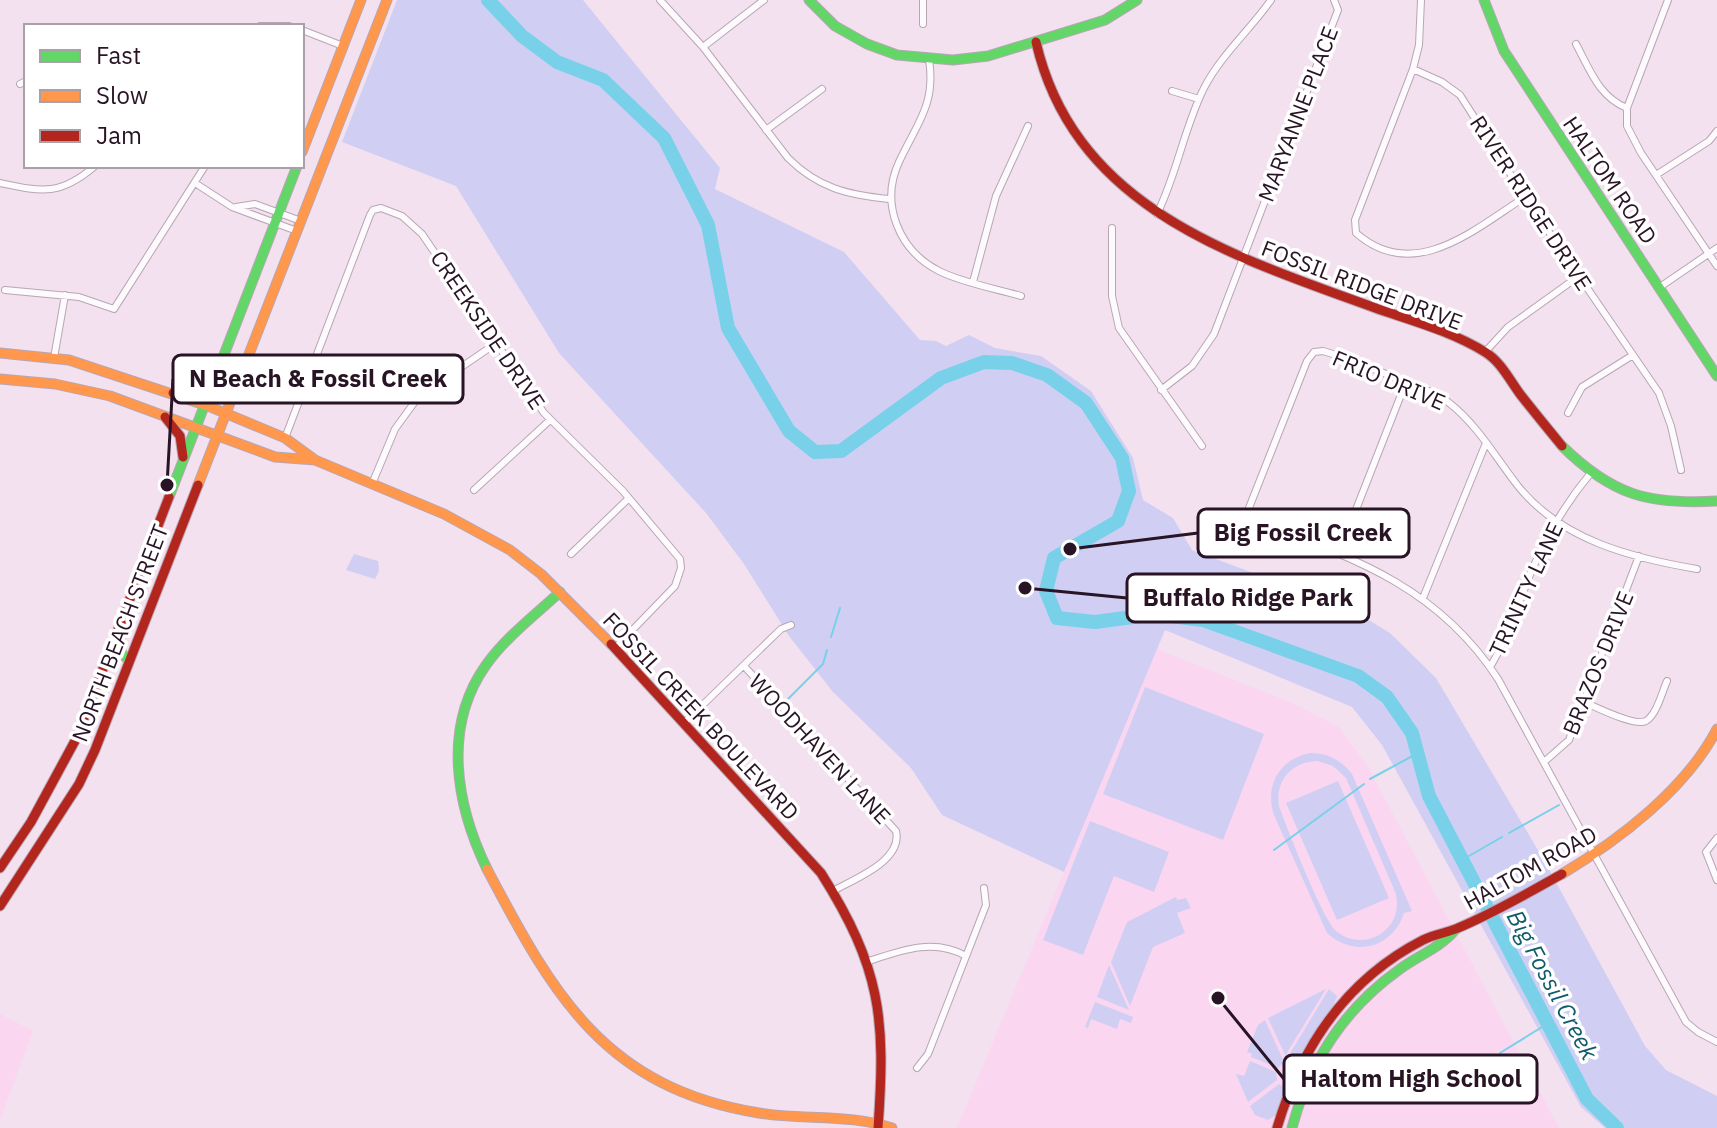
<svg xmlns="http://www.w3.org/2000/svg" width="1717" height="1128" font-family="'IBM Plex Sans',sans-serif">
  <rect width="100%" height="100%" fill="#f3e1ef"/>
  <path fill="#fad6f1" d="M1157,649L1290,702L1339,727L1367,765L1559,1128H957Z
    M0,1014L33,1031L0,1120Z"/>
  <path fill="#d0cff3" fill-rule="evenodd" d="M397,0H583L720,168L715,189L844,252L920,340L936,341L946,346L969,335L995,348L1041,356L1091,391L1133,458L1143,500L1173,518L1192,550L1354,611L1390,633L1436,678L1545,862L1645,1046L1666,1070L1717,1096V1128H1605L1581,1107L1382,745L1352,707L1165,630L1064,872L942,815L911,768L833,692L789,636L744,564L706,513L559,353L456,186L342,142Z
    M354,554L378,561L379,571L375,579L346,570Z
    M1145,687L1264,734L1223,840L1103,794Z
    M1310,753C1328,753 1341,760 1352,774L1412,911L1404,913C1393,948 1354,958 1327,933L1274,815C1264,785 1280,759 1310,753ZM1317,761L1333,766L1346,778L1396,894C1399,909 1395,924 1382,933C1368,943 1349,942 1336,931C1322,918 1287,828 1279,806C1275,781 1291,762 1317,761Z
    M1338,781L1389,898L1337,920L1286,803Z
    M1090,821L1169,852L1154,892L1114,876L1083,955L1043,940Z
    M1176,897L1177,900L1186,898L1191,908L1177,913L1185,933L1153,947L1130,1006L1111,962L1127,922Z
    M1109,965L1129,1010L1097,997Z
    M1326,989L1288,1051L1286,1057L1268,1018Z
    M1329,989L1337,996C1335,1007 1304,1047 1296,1062L1291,1061L1289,1055Z
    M1095,1002L1133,1017L1131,1023L1120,1019L1117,1029L1091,1019L1088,1028L1085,1027Z
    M1265,1020L1284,1062L1278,1068L1251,1057L1252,1054L1247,1052L1258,1025Z
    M1250,1061L1276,1072L1277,1080L1248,1102L1236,1074L1244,1076Z
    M1279,1084L1285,1088L1276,1115L1268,1120L1255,1115L1250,1106Z"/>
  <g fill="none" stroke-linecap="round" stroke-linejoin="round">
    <path stroke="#78d1e8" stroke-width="2" d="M831,637L840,608
      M785,702L823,664L827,650
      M1370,779L1418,753
      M1509,833L1559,805
      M1274,850L1364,784
      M1462,860L1502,837
      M1500,1053L1547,1024"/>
    <path stroke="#78d1e8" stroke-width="14" d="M488,0L522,36L557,62L603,80L664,138L708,225L728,328L789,431L815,452L841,451L941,378L984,362L1012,363L1047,375L1086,403L1122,458L1129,491L1118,521L1054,558L1046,591L1057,618L1095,622L1155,614L1203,620L1358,676L1387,697L1412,733L1429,796L1587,1099L1617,1128"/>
    <g stroke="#b8a6b4" stroke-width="8">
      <path id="street" d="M660,0L703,47L788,158C818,188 848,195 889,199
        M923,0V24
        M1421,0L1419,45L1413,69L1355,220L1356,233C1414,284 1475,229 1525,197
        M1668,0L1627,108V126L1641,153L1717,266
        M260,26H289
        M302,30L343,46
        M1576,44C1590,70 1599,97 1627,108
        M703,47L764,0
        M929,59C936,105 917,123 899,162C880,203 898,250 939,271C963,283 994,288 1021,296
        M1413,69L1442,82L1460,95L1525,197L1659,393L1671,426L1681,470
        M20,84L26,81
        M1172,91L1199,99
        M766,130L822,89
        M1656,175L1709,141L1717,131
        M0,183C43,192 60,196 95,166
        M195,183L232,207L297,231
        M236,207L255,204L301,221
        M1157,214C1177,174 1184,128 1204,88C1221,55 1250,30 1271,0
        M1112,228V296L1119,328L1202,446
        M973,282L996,196L1028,126
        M1660,287L1717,248
        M5,290L79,297L114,309L205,166
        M1485,352L1508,327L1579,276
        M54,358L65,295
        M1161,390L1192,366L1214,334L1338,10L1334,0
        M1568,413L1582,387L1633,355
        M285,438L370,215L373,210L381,208L402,216L422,234L544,413L623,491L680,559L681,568L675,586L615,648
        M372,484L395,429L419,396L498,342
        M474,490L550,420
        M1339,553L1406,382
        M571,554L629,498
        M1697,569C1632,558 1561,540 1518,486C1496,458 1477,424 1448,402C1435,392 1419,387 1404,381C1377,371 1351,359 1323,351L1314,352L1307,361L1247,513L1249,519C1350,557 1436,584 1498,679L1686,1022L1698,1032L1717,1042
        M1423,598L1486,443
        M744,666L896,831C903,861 854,879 833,891
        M1490,667C1509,636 1518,603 1532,570C1547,535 1565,504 1590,474
        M1584,702C1596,707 1635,727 1646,721C1657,714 1662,692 1667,681
        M684,723L781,629L791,625
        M1544,762L1569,740L1639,556
        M1717,838L1706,852L1717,880
        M869,961C902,950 934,938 966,956
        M917,1068L928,1054L986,905L984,888"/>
    </g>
    <g stroke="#b8a6b4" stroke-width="11">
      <path id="fast" d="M809,0L835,26L867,44L897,55L953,60L988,56L1105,20L1137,0
        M1484,0L1504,51L1717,376
        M1562,446C1612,495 1648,505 1717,501
        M169,497L297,166
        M120,630L121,653L129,660
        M487,869C456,805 442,727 486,665C506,637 535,615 560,592
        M1292,1128C1309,1063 1345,1008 1400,969C1419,955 1440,948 1455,930"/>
    </g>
    <g stroke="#b8a6b4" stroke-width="11">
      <path id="slow" d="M302,152L361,0
        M0,353L69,360L208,406L285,438L315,460L444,514L510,550L541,574L611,644
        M0,379L55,384L110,396L275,457L315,460
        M198,485L387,0
        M487,869C554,997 606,1088 759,1113C801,1120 853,1114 892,1128
        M1562,874C1619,840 1686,789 1717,729"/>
    </g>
    <g stroke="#b8a6b4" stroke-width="11">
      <path id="jam" d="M1036,42C1075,210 1236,257 1378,309C1413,321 1453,332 1485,352C1501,362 1509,379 1520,394C1534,412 1548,429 1562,446
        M173,393L196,388L217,375
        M165,417L180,436L183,457
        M611,644L821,873C881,968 886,1018 878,1128
        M0,868L31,822L76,739L169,497
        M0,906L79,784L95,750L198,485
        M1277,1128C1301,1047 1347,979 1423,940C1435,934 1447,933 1458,928C1494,913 1528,893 1562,874"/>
    </g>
    <use href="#street" stroke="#fdfafd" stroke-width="6"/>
    <use href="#fast" stroke="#63d668" stroke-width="9"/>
    <use href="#slow" stroke="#ff974d" stroke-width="9"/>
    <use href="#jam" stroke="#b3261e" stroke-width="9"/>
  </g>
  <g text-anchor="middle" stroke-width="7" stroke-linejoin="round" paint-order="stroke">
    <g font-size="22" fill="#281424" stroke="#fff">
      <text transform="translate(1298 114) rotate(-69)" y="8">MARYANNE PLACE</text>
      <text transform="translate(1610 180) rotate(56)" y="8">HALTOM ROAD</text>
      <text transform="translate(1531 203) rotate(57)" y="8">RIVER RIDGE DRIVE</text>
      <text transform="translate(1362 285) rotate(21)" y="8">FOSSIL RIDGE DRIVE</text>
      <text transform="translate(488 330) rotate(56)" y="8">CREEKSIDE DRIVE</text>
      <text transform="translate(1389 380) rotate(23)" y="8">FRIO DRIVE</text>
      <text transform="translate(1526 589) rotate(-65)" y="8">TRINITY LANE</text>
      <text transform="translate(120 633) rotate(-69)" y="8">NORTH BEACH STREET</text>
      <text transform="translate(1598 663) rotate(-68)" y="8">BRAZOS DRIVE</text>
      <text transform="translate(701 716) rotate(47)" y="8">FOSSIL CREEK BOULEVARD</text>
      <text transform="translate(820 749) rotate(47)" y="8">WOODHAVEN LANE</text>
      <text transform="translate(1530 868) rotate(-29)" y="8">HALTOM ROAD</text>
    </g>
    <g font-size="24" font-style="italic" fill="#105b69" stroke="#fff">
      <text transform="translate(1552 985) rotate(62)" y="8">Big Fossil Creek</text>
    </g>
  </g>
  <path fill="none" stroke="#281424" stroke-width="3" d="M167 485L173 379M1070 549L1198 533M1025 588L1127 598M1218 998L1284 1079"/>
  <g fill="#281424" stroke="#fff" stroke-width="3">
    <circle cx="167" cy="485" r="8"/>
    <circle cx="1070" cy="549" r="8"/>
    <circle cx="1025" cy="588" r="8"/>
    <circle cx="1218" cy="998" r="8"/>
  </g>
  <g fill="#fff" stroke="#281424" stroke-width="3">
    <rect x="173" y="355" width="290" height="48" rx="8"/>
    <rect x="1198" y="509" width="211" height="48" rx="8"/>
    <rect x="1127" y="574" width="242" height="48" rx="8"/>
    <rect x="1284" y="1055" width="253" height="48" rx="8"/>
  </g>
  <g font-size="24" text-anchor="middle" font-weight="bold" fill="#281424">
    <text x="318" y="387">N Beach &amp; Fossil Creek</text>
    <text x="1303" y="541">Big Fossil Creek</text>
    <text x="1248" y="606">Buffalo Ridge Park</text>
    <text x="1411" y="1087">Haltom High School</text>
  </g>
  <rect x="24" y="24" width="280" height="144" fill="#ffffff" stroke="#a9a1a7" stroke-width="2"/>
  <rect x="40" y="50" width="40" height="12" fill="#63d668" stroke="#a9a1a7" stroke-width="2"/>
  <text x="96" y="64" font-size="24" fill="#281424">Fast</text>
  <rect x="40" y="90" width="40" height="12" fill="#ff974d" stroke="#a9a1a7" stroke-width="2"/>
  <text x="96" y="104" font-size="24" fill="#281424">Slow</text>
  <rect x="40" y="130" width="40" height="12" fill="#b3261e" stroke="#a9a1a7" stroke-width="2"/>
  <text x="96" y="144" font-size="24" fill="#281424">Jam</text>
</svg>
